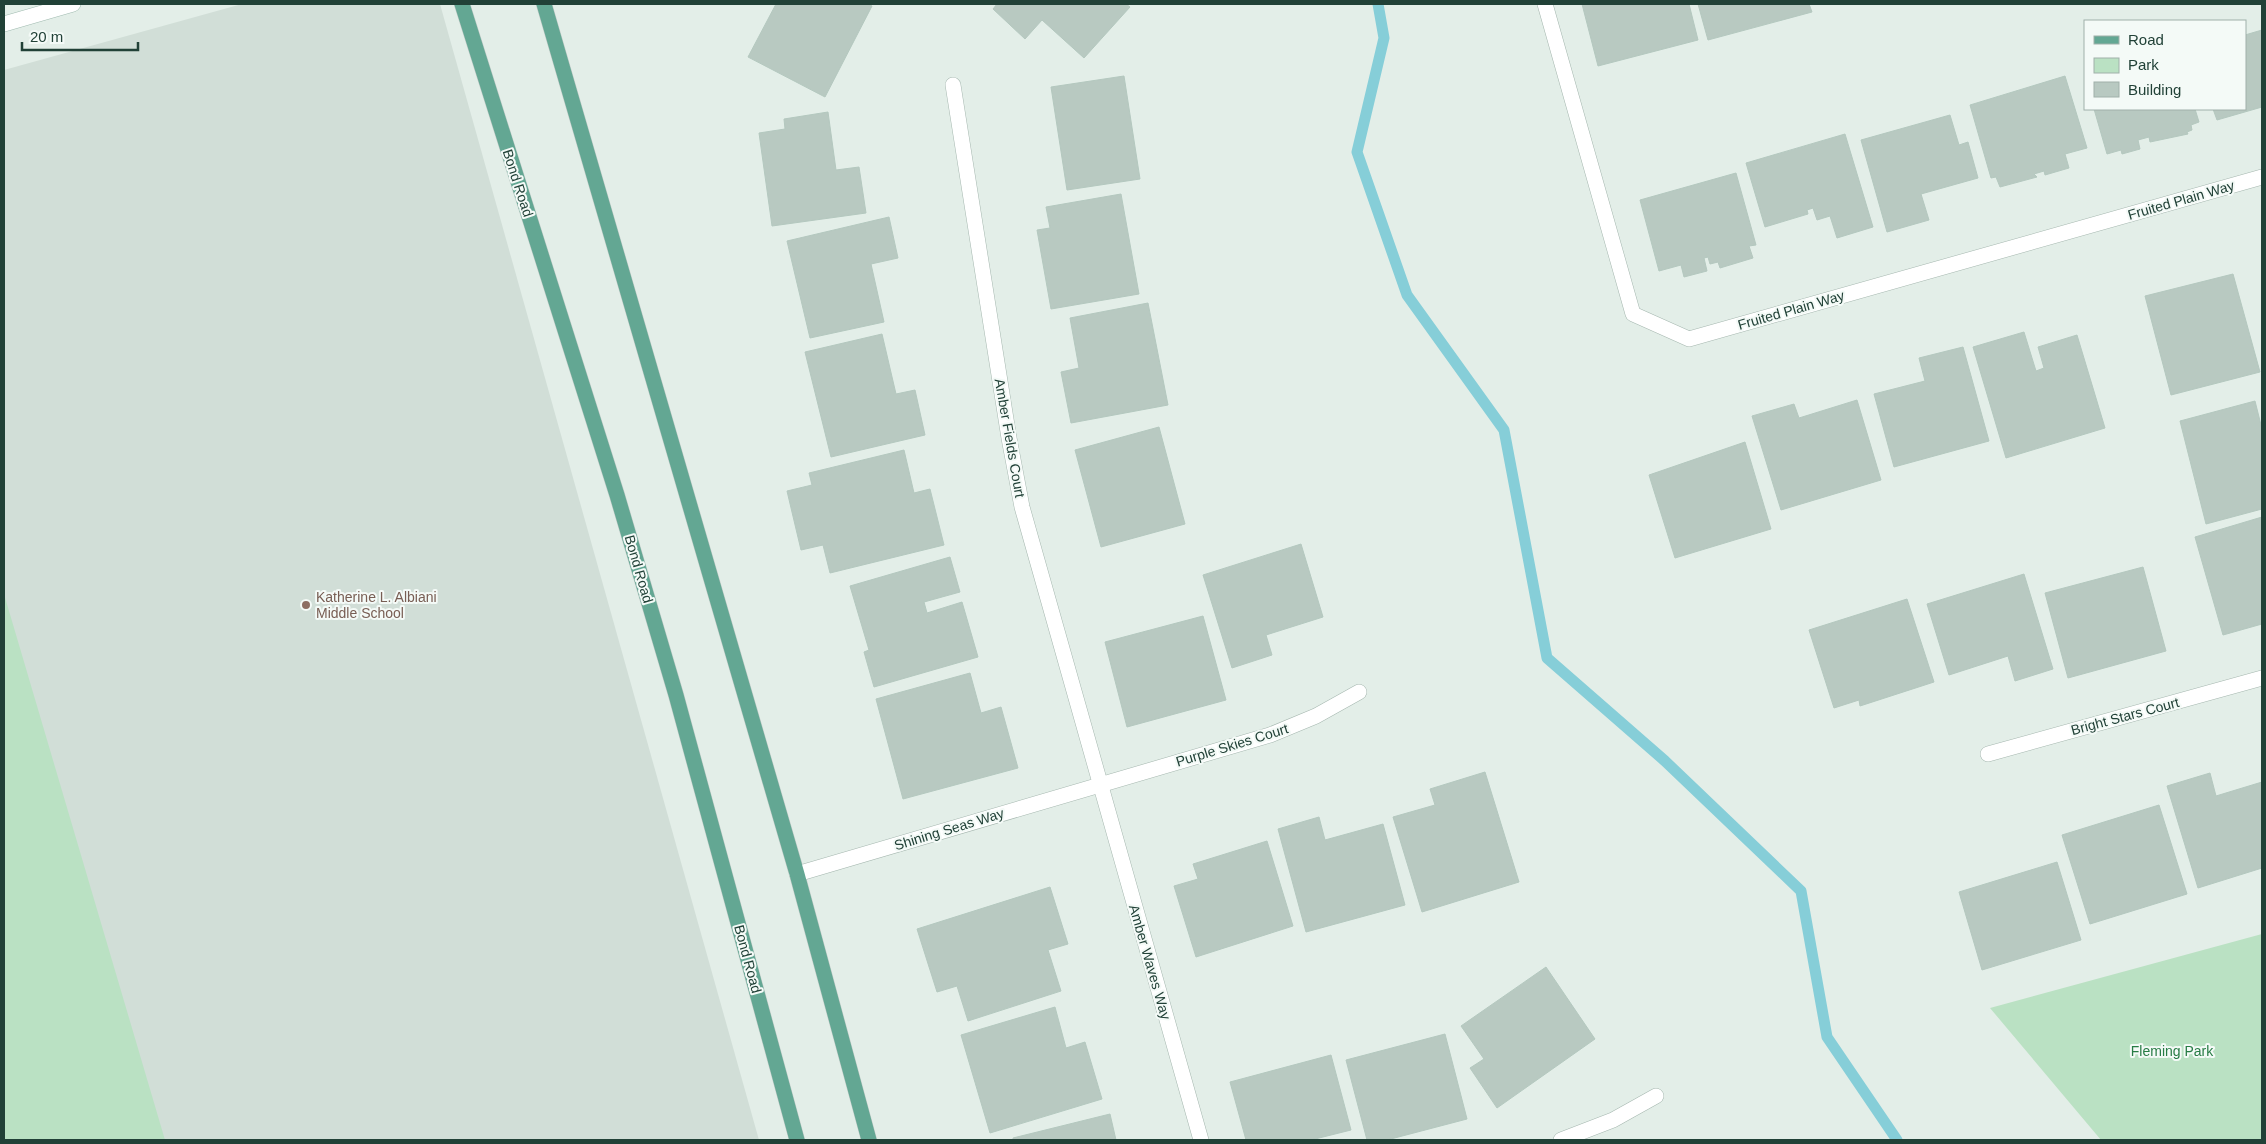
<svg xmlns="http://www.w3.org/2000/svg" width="2266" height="1144" font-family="Helvetica,sans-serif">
  <rect width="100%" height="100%" fill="#e3eee8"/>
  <path fill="#d1ded7" d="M242,4H440L759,1140H4V70Z"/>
  <path fill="#bae1c3" d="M4,594L165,1140H4Z
    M2262,934V1140H2101L1990,1008Z"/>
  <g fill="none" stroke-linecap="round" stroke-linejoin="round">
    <path stroke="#86ced8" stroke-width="11" d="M1378,4L1384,38L1357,152L1407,295L1504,430L1547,658L1665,761L1801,891L1827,1037L1897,1140"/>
  </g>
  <path fill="#b8c9c1" stroke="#b4c8bf" d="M776,4H868L872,6L825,97L748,57Z
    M997,4H1126L1130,7L1084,58L1042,20L1025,39L993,9Z
    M1582,4H1689L1698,40L1598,66Z
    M1698,4H1809L1812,12L1708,40Z
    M2262,30V107L2217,120L2213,109H2245V35Z
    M1124,76L1140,179L1067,190L1051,87Z
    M2065,76L2087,148L2065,154L2069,168L2045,175L2044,171L2034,174L2037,177L2000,187L1996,177L1991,178L1970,105Z
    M2094,109H2195L2199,122L2191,125L2192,130L2187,132L2188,134L2150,142L2149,137L2138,140L2140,149L2122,154L2121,150L2107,154Z
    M828,112L836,170L859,167L866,213L772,226L759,133L785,129L784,119Z
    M1950,115L1959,145L1968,142L1978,178L1921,194L1929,220L1887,232L1861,140Z
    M1845,134L1873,227L1837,238L1830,216L1817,220L1813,208L1807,210L1808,214L1765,227L1746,163Z
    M1736,173L1756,245L1749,246L1753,258L1720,268L1718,262L1710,264L1708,257L1704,258L1707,271L1684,277L1681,265L1659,271L1640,200Z
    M1121,194L1139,294L1051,309L1037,230L1050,228L1046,207Z
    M889,217L898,258L871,264L884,322L810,338L787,241Z
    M2233,274L2260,372L2171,395L2145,296Z
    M1148,303L1168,405L1071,423L1061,372L1079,368L1070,318Z
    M2024,332L2036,371L2044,368L2038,347L2077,335L2105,428L2006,458L1973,347Z
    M882,334L896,394L915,390L925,435L831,457L805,352Z
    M1963,347L1989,441L1894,467L1874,394L1925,381L1919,358Z
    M1857,400L1881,480L1781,510L1752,416L1794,404L1799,418Z
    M2255,401L2262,429V509L2206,524L2180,421Z
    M1159,427L1185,524L1101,547L1075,450Z
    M1745,442L1771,529L1675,558L1649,475Z
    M904,450L914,493L930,489L944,545L830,573L823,545L801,550L787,491L812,485L809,473Z
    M2262,517V624L2223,635L2195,537Z
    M1301,544L1323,617L1266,635L1272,655L1232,668L1203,575Z
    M950,557L960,592L924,602L927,613L962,602L978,657L874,687L864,652L869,650L850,586Z
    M2143,567L2166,651L2068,678L2045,593Z
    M2024,574L2053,669L2015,681L2008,656L1949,675L1927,604Z
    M1907,599L1934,682L1860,706L1859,700L1834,708L1809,630Z
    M1203,616L1226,700L1127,727L1105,642Z
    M970,673L981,713L1001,707L1018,768L903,799L876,699Z
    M1485,772L1519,882L1422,912L1393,817L1435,805L1430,789Z
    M2210,773L2216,796L2262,782V868L2198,888L2167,786Z
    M2159,805L2187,894L2090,924L2062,835Z
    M1319,817L1325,840L1383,824L1405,905L1306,932L1278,829Z
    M1267,841L1293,926L1196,957L1174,886L1198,879L1193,864Z
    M2057,862L2081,940L1982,970L1959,892Z
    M1050,887L1068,944L1048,950L1061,991L968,1021L957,986L937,992L917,929Z
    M1546,967L1595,1039L1497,1108L1470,1068L1484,1059L1461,1026Z
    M1055,1007L1066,1048L1085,1042L1102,1099L990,1133L961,1035Z
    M1445,1034L1467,1119L1387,1140H1367L1346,1060Z
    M1331,1055L1351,1130L1311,1140H1246L1230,1082Z
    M1110,1114L1116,1140H1013V1138Z"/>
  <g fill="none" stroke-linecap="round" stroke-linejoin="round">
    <g stroke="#a5b7af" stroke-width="16">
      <path id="street" d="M1545,4L1633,314L1689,339L2262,177
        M953,85L1009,438L1022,507L1201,1140
        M1988,754L2262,678
        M797,874L1270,735L1316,716L1359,692
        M1561,1140L1613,1120L1656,1096"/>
    </g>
    <g stroke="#a0bbb0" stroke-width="16">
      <path id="secondary" d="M4,24L73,4"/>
    </g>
    <g stroke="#c1cac7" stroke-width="16">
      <path id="primary" d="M462,4L617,495L676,695L797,1140
        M544,4L797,874L869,1140"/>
    </g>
    <use href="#street" stroke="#fff" stroke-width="15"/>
    <use href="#secondary" stroke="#fff" stroke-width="15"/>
    <use href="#primary" stroke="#63a793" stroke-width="15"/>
  </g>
  <circle fill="#8d6e63" stroke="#f4faf7" stroke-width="2" cx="306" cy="605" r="5"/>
  <g text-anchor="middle" stroke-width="4" stroke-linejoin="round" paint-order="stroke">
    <g font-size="14" fill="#214137" stroke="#f4faf7">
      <text transform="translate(518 183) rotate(72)" y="5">Bond Road</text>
      <text transform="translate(2181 200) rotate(-16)" y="5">Fruited Plain Way</text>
      <text transform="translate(1791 310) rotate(-16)" y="5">Fruited Plain Way</text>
      <text transform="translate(1010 438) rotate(80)" y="5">Amber Fields Court</text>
      <text transform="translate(639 569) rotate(74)" y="5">Bond Road</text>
      <text transform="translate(2125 716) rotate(-15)" y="5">Bright Stars Court</text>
      <text transform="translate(1232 745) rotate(-17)" y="5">Purple Skies Court</text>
      <text transform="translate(949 829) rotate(-17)" y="5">Shining Seas Way</text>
      <text transform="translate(748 959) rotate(75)" y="5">Bond Road</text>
      <text transform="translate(1150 962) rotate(74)" y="5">Amber Waves Way</text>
    </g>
    <g font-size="14" fill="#785e54" stroke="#f4faf7" text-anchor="start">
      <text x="316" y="602">Katherine L. Albiani<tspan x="316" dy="16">Middle School</tspan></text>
    </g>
    <g font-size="14" fill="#277c45" stroke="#f4faf7">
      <text x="2172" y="1056">Fleming Park</text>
    </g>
  </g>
  <rect width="2266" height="1144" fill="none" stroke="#214137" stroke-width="10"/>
  <rect x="2084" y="20" width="162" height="90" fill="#f4faf7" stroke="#a0b0aa"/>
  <rect x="2094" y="36" width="25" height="8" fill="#63a793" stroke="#a0b0aa"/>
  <text x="2128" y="45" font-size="15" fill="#214137">Road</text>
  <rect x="2094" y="58" width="25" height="15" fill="#bae1c3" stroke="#a0b0aa"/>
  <text x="2128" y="70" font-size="15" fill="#214137">Park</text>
  <rect x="2094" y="82" width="25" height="15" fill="#b8c9c1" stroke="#a0b0aa"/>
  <text x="2128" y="95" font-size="15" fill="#214137">Building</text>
  <path d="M22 42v8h116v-8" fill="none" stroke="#214137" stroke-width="2.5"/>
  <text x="30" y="42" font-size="15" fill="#214137" stroke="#f4faf7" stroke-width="4" paint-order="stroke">20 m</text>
</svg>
